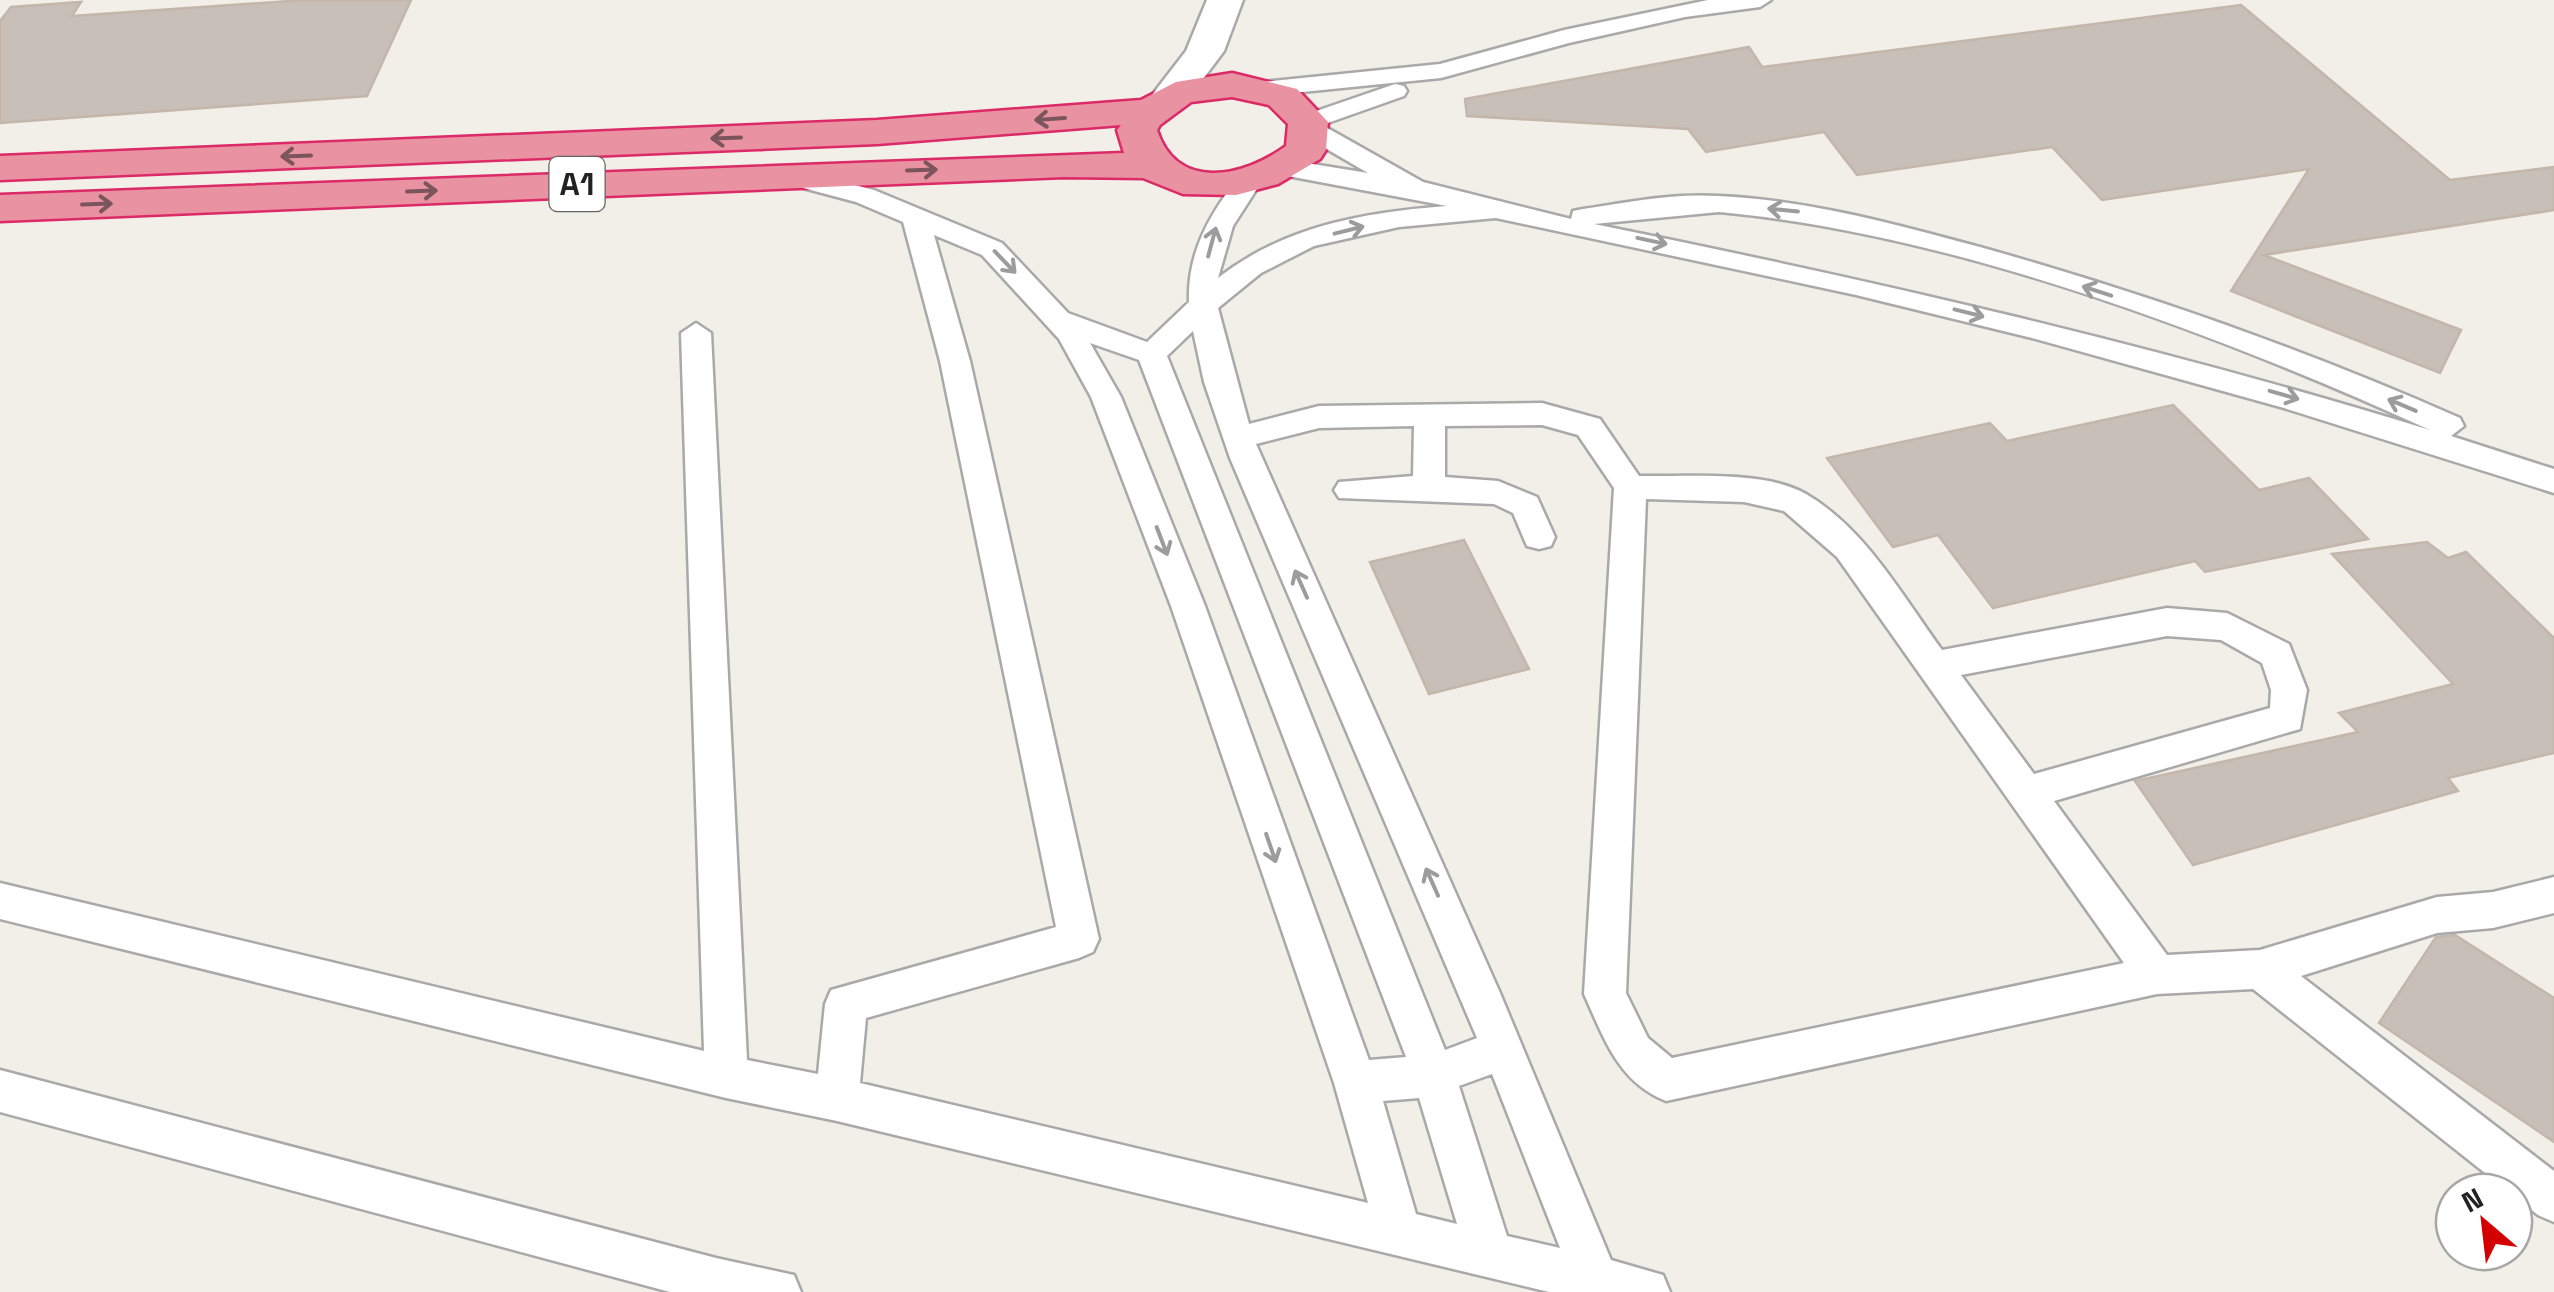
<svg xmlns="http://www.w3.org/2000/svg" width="2554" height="1292" font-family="'Space Grotesk',sans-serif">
  <rect width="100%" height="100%" fill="#f2efe9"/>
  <path fill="#c7bfb8" stroke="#c4b6ab" stroke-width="2.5" d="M305,0H411L367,96L0,123V21L11,7L81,2L72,16Z
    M2241,5L2450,180L2554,167V210L2264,255L2461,330L2440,373L2231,291L2309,169L2102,200L2052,147L1857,175L1824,132L1706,152L1688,129L1467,116L1465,99L1749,47L1762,67Z
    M2173,405L2259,490L2309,478L2368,539L2205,572L2195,561L1993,608L1938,535L1893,547L1827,458L1990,423L2007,441Z
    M1464,540L1529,669L1429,694L1370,562Z
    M2427,542L2448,558L2466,552L2554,638V753L2448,778L2458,791L2193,865L2135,781L2358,732L2339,713L2453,684L2332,554Z
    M2455,935L2554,998V1142L2379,1023L2436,937Z"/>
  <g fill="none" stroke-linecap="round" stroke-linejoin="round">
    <g stroke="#a9a9a9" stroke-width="5">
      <path id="lane" d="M1708,0H1771L1760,7L1685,17L1569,43L1441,78L1262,96L1250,89L1262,82L1440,64L1564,30Z
        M1395,84L1404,86L1407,91L1404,96L1322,125L1423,182L1571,219L1573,211L1583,209C1628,202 1674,193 1719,196C1808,200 1895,224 1980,247C2144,293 2304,349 2460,418L2464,426L2451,436L2554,469V493L2284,408L2032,338L1856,295L1496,218L1399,227L1314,246L1261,273L1218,308L1249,424L1319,406L1542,403L1600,419L1639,476C1686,477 1765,470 1806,494C1866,529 1903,597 1942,650L2167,608L2227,613L2289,644L2307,690L2300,729L2054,801L2167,955L2260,950L2437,897L2493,892L2554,877V913L2493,928L2437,933L2301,976L2554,1171V1222L2538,1215L2253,989L2157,994L1666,1101C1618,1082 1604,1038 1584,994L1614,488L1578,435L1542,425L1445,426V477L1498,481L1537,497L1555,537L1551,546L1539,549L1527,546L1513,513L1494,504L1339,498L1334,490L1339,482L1413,476L1414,426L1319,428L1256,444L1500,993L1611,1260L1663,1275L1670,1292H1549L837,1121L726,1098L0,919V883L704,1051L681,333L696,323L711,333L747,1060L818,1074L825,1004L831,990L1056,927L940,361L903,222L856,202L777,181L773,175L786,167L874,190L1002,243L1068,313L1147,342L1189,302C1187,254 1209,215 1238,178H1256L1260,184L1233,226L1218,278C1284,226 1366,212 1447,206L1288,176L1275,168L1288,160L1368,173L1301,134L1295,122L1299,117ZM1719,212C1951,233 2218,334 2430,430C2155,345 1876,281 1594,224ZM934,235L982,255L1059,339L1091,397L1171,606L1334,1083L1368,1203L860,1083L866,1018L1079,958L1093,952L1099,939L970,361ZM1193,331L1204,382L1230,458L1477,1038L1445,1050L1167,356ZM1090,343L1139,360L1406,1057L1369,1060L1205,606L1121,397ZM1646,499L1744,502L1784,511L1837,557L2124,963L1672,1058L1648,1038L1626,993ZM2167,636L2221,640L2262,663L2271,690L2270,708L2034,774L1961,675ZM1492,1074L1560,1248L1507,1236L1459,1086ZM1419,1098L1457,1224L1416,1214L1383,1101Z
        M0,1070L716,1258L794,1275L801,1292H670L0,1112Z"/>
    </g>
    <g stroke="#a9a9a9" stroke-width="5">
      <path id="street" d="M1207,0H1243L1224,51L1185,103H1157L1152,95L1186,51Z"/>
    </g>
    <g stroke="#dc2a67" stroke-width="5">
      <path id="highway" d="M1232,73L1297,89L1328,122L1326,150L1320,159L1278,184L1236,195L1183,194L1143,178L1064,177L0,221V195L1124,153L1117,130L1121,125L877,144L0,180V156L877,120L1141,100L1176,82ZM1232,97L1269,105L1288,124L1286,146C1244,177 1177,192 1157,130L1160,125L1191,102Z"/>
    </g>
    <use href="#lane" fill="#fff" fill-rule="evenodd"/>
    <use href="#street" fill="#fff" fill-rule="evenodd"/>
    <use href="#highway" fill="#e892a2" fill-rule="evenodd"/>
  </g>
  <defs><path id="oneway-shaft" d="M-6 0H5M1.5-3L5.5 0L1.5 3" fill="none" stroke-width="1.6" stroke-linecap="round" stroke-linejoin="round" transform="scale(2.5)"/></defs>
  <g stroke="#7b545c">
    <use href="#oneway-shaft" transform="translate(1050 119) rotate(176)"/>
    <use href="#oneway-shaft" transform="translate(726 138) rotate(178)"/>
    <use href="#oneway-shaft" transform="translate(296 156) rotate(178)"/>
    <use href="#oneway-shaft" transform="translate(922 170) rotate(-2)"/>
    <use href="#oneway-shaft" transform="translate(422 191) rotate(-2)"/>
    <use href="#oneway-shaft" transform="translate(97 204) rotate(-2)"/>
  </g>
  <g stroke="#9c9c9c">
    <use href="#oneway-shaft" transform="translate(1783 210) rotate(-174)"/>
    <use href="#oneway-shaft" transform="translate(1349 230) rotate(-14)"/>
    <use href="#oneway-shaft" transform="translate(1652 241) rotate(12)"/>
    <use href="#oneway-shaft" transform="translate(1212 242) rotate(-75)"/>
    <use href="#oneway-shaft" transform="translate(1005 262) rotate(46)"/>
    <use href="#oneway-shaft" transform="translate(2097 291) rotate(-162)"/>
    <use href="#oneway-shaft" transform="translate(1969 313) rotate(14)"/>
    <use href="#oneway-shaft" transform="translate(2284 395) rotate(16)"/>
    <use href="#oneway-shaft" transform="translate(2402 405) rotate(-157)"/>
    <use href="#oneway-shaft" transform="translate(1162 541) rotate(69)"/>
    <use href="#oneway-shaft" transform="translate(1301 584) rotate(-114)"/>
    <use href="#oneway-shaft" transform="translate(1271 848) rotate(71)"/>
    <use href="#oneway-shaft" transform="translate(1432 882) rotate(-114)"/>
  </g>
  <g text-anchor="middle" stroke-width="8" stroke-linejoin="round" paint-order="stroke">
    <rect fill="#fff" stroke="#646464" stroke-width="2.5" x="549.5" y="157" width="55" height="54" rx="8"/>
    <g font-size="32" font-weight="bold" fill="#222">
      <text x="577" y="195">A1</text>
    </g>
  </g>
  <g transform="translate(2484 1222) rotate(332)"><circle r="48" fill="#ffffff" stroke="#a7a7a7" stroke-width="2.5"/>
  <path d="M0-8L18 38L0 25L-18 38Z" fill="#d40000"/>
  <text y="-15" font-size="28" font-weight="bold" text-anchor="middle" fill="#222222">N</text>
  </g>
</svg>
